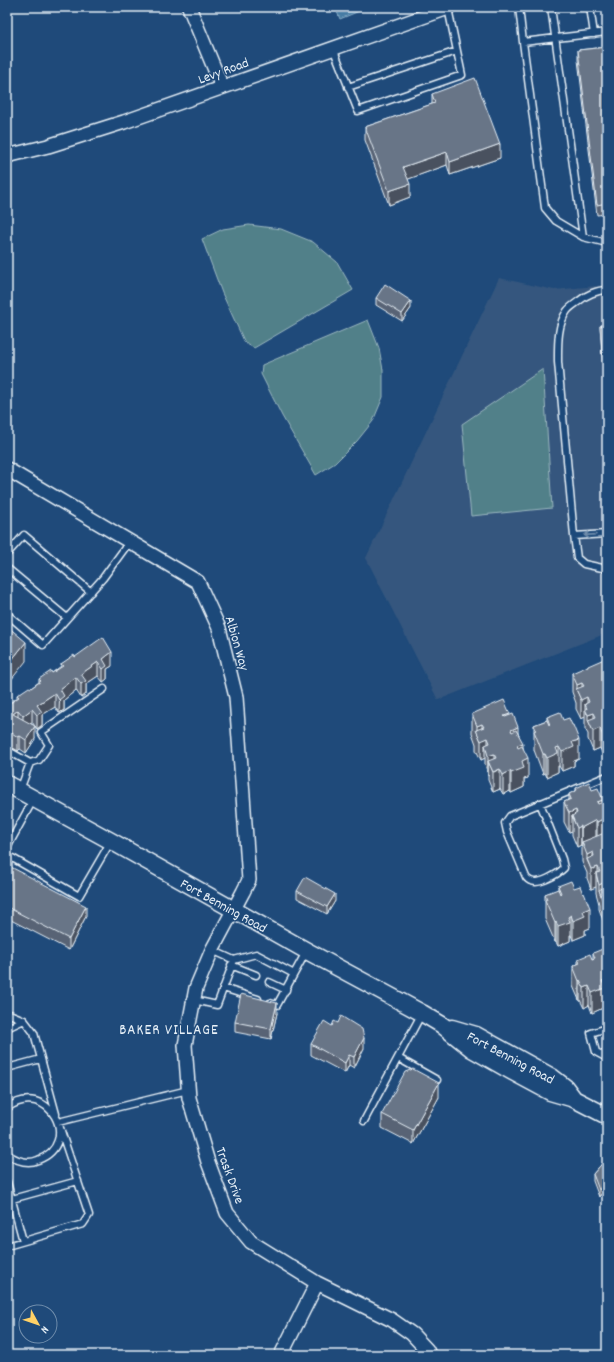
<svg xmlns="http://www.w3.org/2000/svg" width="614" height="1362" font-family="Dekko,sans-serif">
  <rect width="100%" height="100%" fill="#1f4a7a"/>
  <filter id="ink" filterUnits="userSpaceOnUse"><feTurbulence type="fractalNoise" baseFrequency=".025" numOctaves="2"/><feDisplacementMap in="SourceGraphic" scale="8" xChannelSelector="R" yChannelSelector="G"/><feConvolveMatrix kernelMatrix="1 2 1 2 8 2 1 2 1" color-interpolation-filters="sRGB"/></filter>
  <g filter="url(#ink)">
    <path fill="#35577e" d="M499,278L554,290L607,285V633L438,700L366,558Z"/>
    <path fill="#518089" stroke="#9cb8c0" d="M249,225L281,229L313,242L337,262L353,290L254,348L245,343L222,293L202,239L223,229Z
      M368,320L379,348L383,370V397L373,421L357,441L335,463L316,475L282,416L261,374L262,365Z
      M543,369L552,508L471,516L462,424Z"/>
    <path fill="#477ca4" stroke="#87abc6" d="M335,7H369L340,19Z"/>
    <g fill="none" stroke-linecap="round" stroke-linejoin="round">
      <g stroke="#e8f1f8" stroke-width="9">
        <path id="service" d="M519,7L523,42L607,32
          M551,7L583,237
          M590,7L594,34
          M523,42L545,208L556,221L583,237L607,243
          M333,48L358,111L462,75L448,8H449
          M348,87L457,51
          M607,290C597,290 586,295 579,301C575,304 570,307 567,311C557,325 558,346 558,362L574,536L577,558L584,564L607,569
          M574,536L607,534
          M7,554L24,535L91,592
          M7,568L67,618
          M7,614L43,645L103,578L130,541
          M7,750L30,763L20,790
          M30,763L39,760L49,745L41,732L104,689
          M540,803L562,859L564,868C558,874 540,885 531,881C530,881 526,878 526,877L507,832L505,823L510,816L607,776
          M7,848L33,800
          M7,855L79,896L111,841
          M234,960L256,954L294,974
          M231,965L256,975
          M269,982L286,990
          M223,988L258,999
          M194,1000L217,1005L234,960L212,950
          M270,1003L277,1005L306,952
          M7,1013L24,1020L34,1033L56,1114
          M7,1028L24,1020
          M607,1028L591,1033L596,1052L607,1058
          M398,1058L437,1080
          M7,1068L41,1059
          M7,1108C48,1078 83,1143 38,1160C27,1165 17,1161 7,1154
          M602,1113L607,1102
          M364,1121L422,1013
          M7,1182L23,1241
          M12,1199L78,1181
          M7,1246L83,1224L89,1215L58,1122L188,1090"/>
      </g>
      <g stroke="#e8f1f8" stroke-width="16">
        <path id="minor" d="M189,7L222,87
          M7,156L48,146L124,122L448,8L447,7
          M7,469L198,582L219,628L236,697L249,880L243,892L212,950L196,988L185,1045L189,1098L208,1162L227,1213L251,1242L317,1283L392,1320L412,1334L427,1350L429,1355
          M281,1355L317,1283"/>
      </g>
      <g stroke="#e8f1f8" stroke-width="19">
        <path id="tertiary" d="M7,784L111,841L307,951L422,1013L442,1025L472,1049L511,1071L550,1092L574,1099L607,1116
          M452,1028L476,1035L552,1077L565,1087L574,1099"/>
      </g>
      <use href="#service" stroke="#1f4a7a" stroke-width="6"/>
      <use href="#minor" stroke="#1f4a7a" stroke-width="13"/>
      <use href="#tertiary" stroke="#1f4a7a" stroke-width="16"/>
    </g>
    <path fill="#596474" stroke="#e8f1f8" d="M607,47V214L597,215L578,60V50Z
      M432,94L500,158L450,175L447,165L408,179L410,197L389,205L365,140V127L432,104Z
      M376,298L411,308L402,321L376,305Z
      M607,325V365H603L600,326Z
      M75,657L112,666L107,669V679L103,682L98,676L86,684V694L81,698L76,690L64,700V710L59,713L55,707L42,715V725L37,729L32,722L31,723L35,739L26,753L20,749L18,751L7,744V705L17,698V695L31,688L39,682V679L52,673L61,666V664Z
      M607,667V751L602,753L600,748L593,751L588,739V734L585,729V717L581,719L576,709V703L572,692V673Z
      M472,714L510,715L518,733L523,748L528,778L524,779V787L511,793L510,791L503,794L500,789L493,792L488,780V775L485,764V758L481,760L476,750V744L472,733Z
      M547,717L579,759L574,761V766L562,771L559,766H558V772L547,777L545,773L543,774L534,750V725L547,720Z
      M576,788L592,790L603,802L607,919L603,920L599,909V904L596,893V887L591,889L587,878V873L582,862V846L581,847V845L577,847L572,835V831L569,832L564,822V802L569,800V794L576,791Z
      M7,865L86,916L69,950L7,918Z
      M558,886L590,928L585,930V935L573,940L571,935H570V941L558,946L556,942H555L545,919V894L558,890Z
      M297,891L335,901L327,914L297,898Z
      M607,952V1004H605V1007L592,1013L589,1005L584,1008L580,1000H579L573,986V966L578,964V959H593V953Z
      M277,1013L271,1039L235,1032V1022Z
      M338,1023L364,1048L354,1068L349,1065L345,1073L311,1055V1044L332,1026Z
      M439,1097L413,1144L382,1128V1114Z
      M607,1158V1194L605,1192V1189L599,1197L593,1181V1174Z"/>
    <path fill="#49515e" stroke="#e8f1f8" d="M500,144V158L450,175V162Z
      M447,152V165L403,181V167Z
      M410,184V197L389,205V191Z
      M411,301V308L402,321V314Z
      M26,642V661L7,685V666Z
      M112,652V666L107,669V679L103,682V659Z
      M98,662V676L86,684V694L81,698V674Z
      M76,677V690L64,700V710L59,713L60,689Z
      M582,683V699L587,697V714V709L585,704V717L581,719V700L577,691V685Z
      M55,693V707L42,715V725L37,729V705Z
      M32,709V722L23,729V716Z
      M18,710V724L13,714Z
      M594,713V731L600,728V748L593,751V731L588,720V715Z
      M482,724V740L488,738V754L485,745V758L481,760V741L477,732V726Z
      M35,726V739L26,753V740Z
      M518,727V745L523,743V760L528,758V778L524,779V787L511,793V730Z
      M607,732V751L602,753V734Z
      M20,736V749L18,751V737Z
      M579,740V759L574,761V766L562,771V752L572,742Z
      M559,747V766H558V772L547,777V758L556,748Z
      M494,754V772L500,769V789L493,792V772L488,761V776V756Z
      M543,754H545V773L543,774Z
      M510,771V791L503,794V775Z
      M603,800V819L597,802Z
      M576,810V826L572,816V831L569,832V813Z
      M607,816V835L597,841V822Z
      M596,820V840L582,842V846L581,847V828Z
      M581,826V845L577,847V828Z
      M593,852V869L598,867V882L596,873V887L591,889V869L587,860V855Z
      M605,882V900L607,899V919L603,920V901L599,890V885Z
      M335,894V901L327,914V907Z
      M86,906V916L69,950V939Z
      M590,908V928L585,930V935L573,940V921L583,911Z
      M571,915V935H570V941L558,946V926L568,917Z
      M556,922V942H555V923Z
      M580,980V1000H579V981Z
      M603,980V989L605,988V1007L592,1013V993L602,981Z
      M605,985H607V1004L605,1005Z
      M589,986V1005L584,1008V988Z
      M277,1003V1013L271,1039V1029Z
      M364,1038V1048L354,1068V1057Z
      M349,1055V1065L345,1073V1063Z
      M439,1083V1097L413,1144V1130Z
      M605,1182V1189L599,1197V1190Z"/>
    <path fill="#687487" stroke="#e8f1f8" d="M607,47V203L597,205L578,50Z
      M475,78L500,144L450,162L447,152L403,167L410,184L389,191L365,127L435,103L432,94Z
      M385,284L411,301L402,314L376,298Z
      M607,325V361L603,362L600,326Z
      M7,626L26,642L7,666Z
      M103,637L112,652L103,659L107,666L103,669L98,662L81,674L86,681L81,684L76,677L60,689L64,696L59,700L55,693L37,705L42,712L37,715L32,709L23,716L18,710L13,714L35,726L26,740L20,736L18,737L7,730V705L19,697L17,695L29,687L31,688L41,681L39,679L51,671L52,673L63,666L61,664L74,655L75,657Z
      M604,659L607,667V674L604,675L605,676L607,675V732L602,734L600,728L593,731L588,720L596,717L594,713L588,715L585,709H587L585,704L589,702L587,697L581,700L576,689L584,686L582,683L577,685L572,673Z
      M504,700L510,714L504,716L505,717L513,714L518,727L511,730L512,732L516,730L523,743L517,745L518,748L522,746L528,758L522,761L524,768L511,773L510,771L503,775L500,769L493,772L488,761L496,758L494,754L488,756L485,745L490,743L488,738L481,741L476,730L484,727L482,724L477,726L472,714Z
      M560,712L563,720L569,718L572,725H573L579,740L572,742L574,747L562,752L559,747L556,748L558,753L547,758L545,754H543L534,731L536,730L534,725L547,720L549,725H550L547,717Z
      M589,782L592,790L598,788L603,800L597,802L598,804L603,802L607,810V816L605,817V818L597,822L596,820L581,828V826L577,828L572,816L577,813L576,810L569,813L564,802L571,799L569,794L577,790L576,788Z
      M607,832V899L603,901L599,890L606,886L605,882L599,885L596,873L600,872L598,867L591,869L587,859L594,856L593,852L587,855L582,842Z
      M7,865L86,906L69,939L7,907Z
      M305,877L335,894L327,907L297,891Z
      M571,881L574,888L580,886L583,894L584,893L590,908L583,911L585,916L573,921L571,915L568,917L570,922L558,926L556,922L555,923L545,900L547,899L545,894L558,889L560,894L561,893L558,886Z
      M605,948L607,952V985H605L603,980L602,981L605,988L592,993L589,986L584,988L580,980L579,981L573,966L580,963L578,959L590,954L592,959L595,958L593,953Z
      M241,994L277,1003L271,1029L235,1022Z
      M341,1016L362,1029L364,1038L354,1057L349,1055L345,1063L311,1044L324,1021L332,1026L334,1021L338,1023Z
      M413,1069L439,1083L413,1130L382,1114L405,1072Z
      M607,1158V1179L599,1190L593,1174Z"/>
    <defs><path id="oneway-shaft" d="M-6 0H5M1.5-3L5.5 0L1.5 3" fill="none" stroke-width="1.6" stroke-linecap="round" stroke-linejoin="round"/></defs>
    <use stroke="#6f8dac" href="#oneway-shaft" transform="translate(590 535) rotate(176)"/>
  </g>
  <g text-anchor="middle" stroke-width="3" stroke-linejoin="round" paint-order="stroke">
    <g font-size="14" fill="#e8f1f8" stroke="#1f4a7a">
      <text transform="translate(223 70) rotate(-20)" y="5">Levy Road</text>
      <text transform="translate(238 643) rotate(74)" y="5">Albion Way</text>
      <text transform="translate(224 905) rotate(29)" y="5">Fort Benning Road</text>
      <text transform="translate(511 1057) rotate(28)" y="5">Fort Benning Road</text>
      <text transform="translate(231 1175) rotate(70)" y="5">Trask Drive</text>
    </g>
    <g font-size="15" letter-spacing="1" fill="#e8f1f8" stroke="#1f4a7a">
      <text x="169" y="1034">BAKER VILLAGE</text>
    </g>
  </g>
  <rect width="614" height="1362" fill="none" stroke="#1f4a7a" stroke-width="24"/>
  <rect x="12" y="12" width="590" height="1338" fill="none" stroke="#e8f1f8" stroke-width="1.5" filter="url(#ink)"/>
  <g transform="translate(38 1324) rotate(130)"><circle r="19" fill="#1f4a7a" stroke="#6f8dac"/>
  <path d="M0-3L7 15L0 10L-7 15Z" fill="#ffd166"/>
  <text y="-6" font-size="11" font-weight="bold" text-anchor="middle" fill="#e8f1f8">N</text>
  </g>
</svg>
